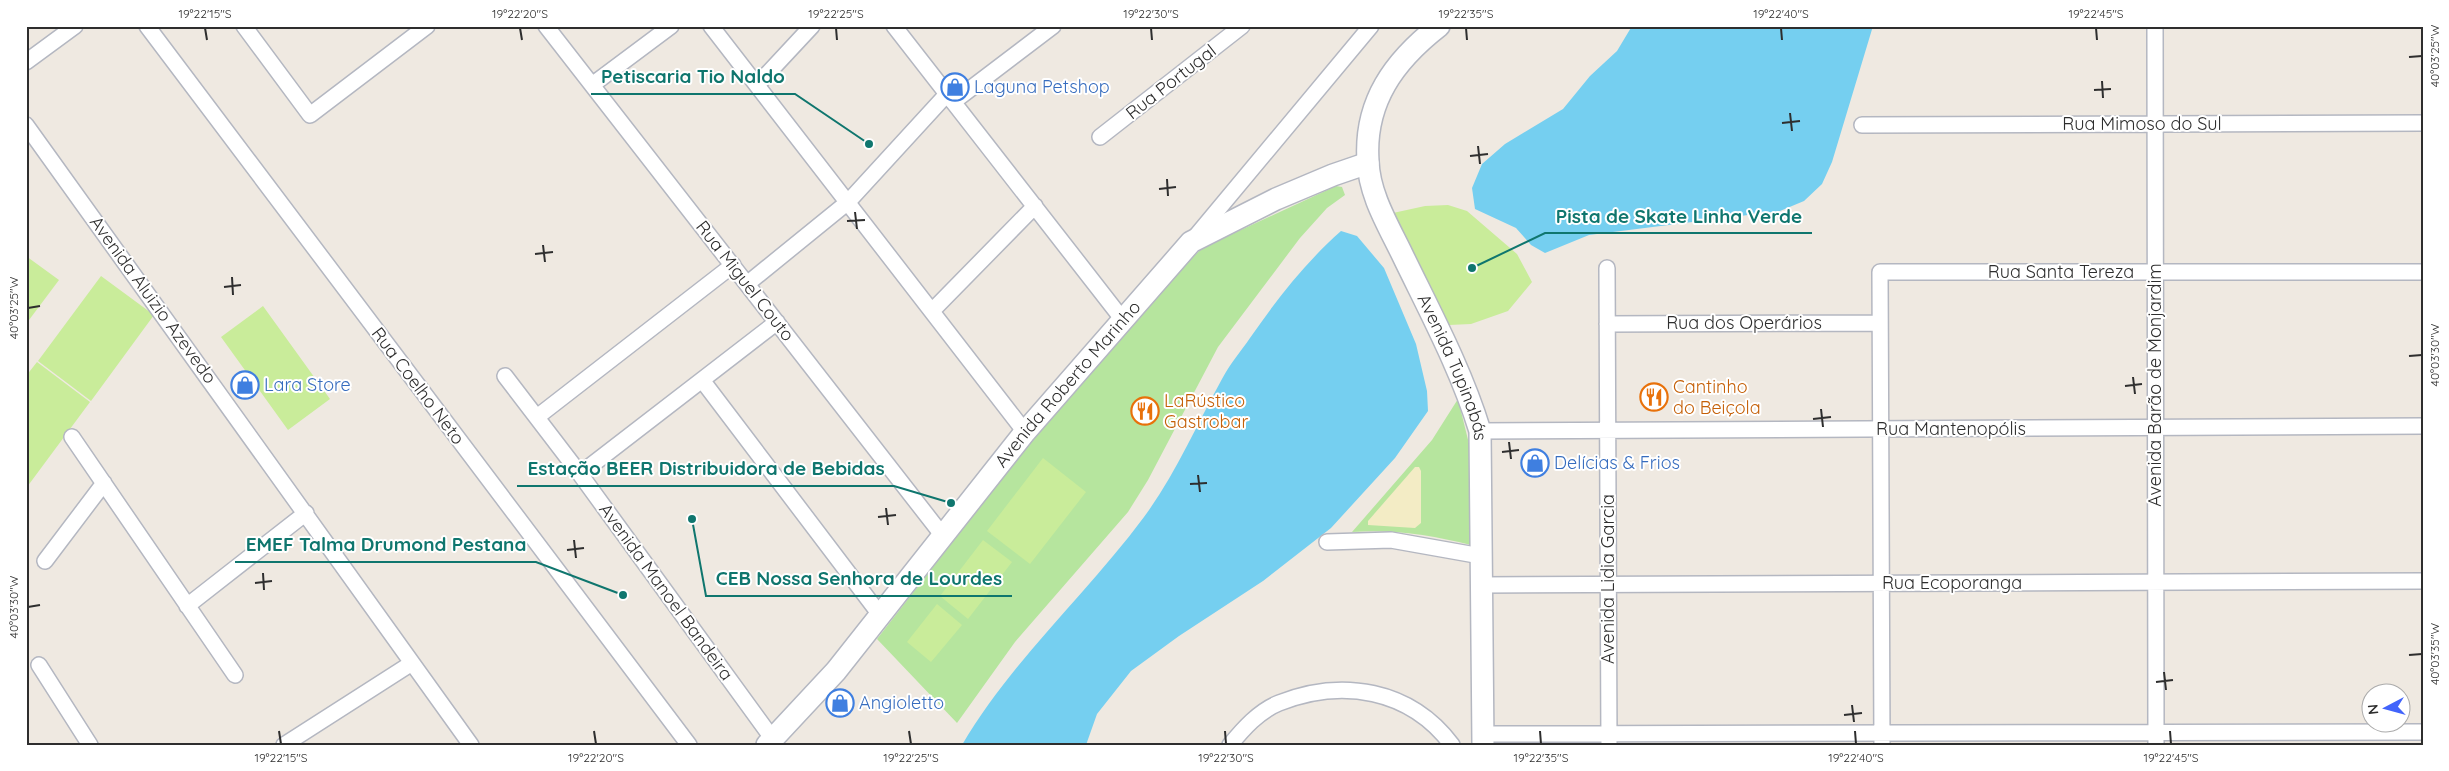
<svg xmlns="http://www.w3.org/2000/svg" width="2449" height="771" font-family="Quicksand,sans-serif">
  <rect width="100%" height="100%" fill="#efe9e1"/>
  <path fill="#b6e59e" d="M1336,186L1342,187L1345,195L1327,208L1300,238L1218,347L1148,480L1128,512L1015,642L957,723L877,639L1044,424L1168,283L1202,248Z
    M1458,399L1470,448L1471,545C1431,535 1394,529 1352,532L1432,440Z"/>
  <path fill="#f3ecc5" d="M1415,467H1419L1421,471V523L1415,528L1368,525V521Z"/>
  <path fill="#c9ec9a" d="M1448,205L1467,211L1517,254L1532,282L1508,311L1471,324L1449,325L1393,213L1425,206Z
    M26,256L59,280L26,324Z
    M101,276L154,315L91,401L38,361Z
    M263,306L330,399L288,430L221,337Z
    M37,362L90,402L27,487L26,376Z
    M1043,458L1086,492L1030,564L987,531Z
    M983,540L1012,562L968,619L940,596Z
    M937,604L962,625L931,662L907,642Z"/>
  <path fill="#75cff0" d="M1632,26H1873L1832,162L1822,184L1804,201L1780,211L1589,235L1545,253L1531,245L1516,228L1475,209L1472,188L1482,164L1505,144L1563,109L1590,76L1617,51Z
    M1341,231L1357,236L1384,268L1416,344L1427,391L1428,411L1395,458L1331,528L1263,581L1179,636L1131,671L1097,714L1086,745H962C1012,660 1086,595 1144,517C1175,475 1197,424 1222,379C1230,364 1241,351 1250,338C1277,299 1305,263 1341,231Z"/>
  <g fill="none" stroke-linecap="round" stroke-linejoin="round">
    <g stroke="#b4b7c1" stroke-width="18">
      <path id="street" d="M147,26L689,745
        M244,26L310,115L427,26
        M546,26L943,536
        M711,26L1025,432
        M894,26L1123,320
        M2155,26L2156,745
        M26,62L75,26
        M592,85L671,26
        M757,85L812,26
        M953,102L1053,26
        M26,125L471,745
        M1862,125L2423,123
        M1100,137L1242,26
        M1196,236L1371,26
        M1607,268L1609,745
        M747,284L848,202L947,94
        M932,311L1035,206
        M1607,324L1880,323
        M505,376L580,474L772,738
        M702,380L881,616
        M537,417L733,265
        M1480,431L2423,426
        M72,437L235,675
        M580,474L777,322
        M1327,542L1391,540L1481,556
        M45,561L104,483
        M1482,585L2423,581
        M187,606L306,513
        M39,665L90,745
        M1483,734L2423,732
        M284,745L412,663
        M1230,745C1243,729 1259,711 1279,703C1342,678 1410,689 1452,745
        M1882,745L1880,272H2423"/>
    </g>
    <g stroke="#b4b7c1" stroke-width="24">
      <g id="secondary">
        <path id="s1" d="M1439,26C1394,61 1364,102 1368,161C1369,194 1388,225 1402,254C1430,312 1461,369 1480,431L1483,745"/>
        <path id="s2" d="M767,745L836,671L1025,432L1191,242L1276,199L1333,175L1368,163"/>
      </g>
    </g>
    <use href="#street" stroke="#fff" stroke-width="15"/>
    <use href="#secondary" stroke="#fff" stroke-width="21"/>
  </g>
  <path fill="none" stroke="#2e2e2e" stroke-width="2" d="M205,28L207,40M520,28L522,40M836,28L837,40M1151,28L1152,40M1466,28L1467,40M1781,28L1782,40M2096,28L2097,40M2409,57L2422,56M2102,81L2103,98M2094,90L2111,89M1790,113L1792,131M1782,123L1800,121M1478,146L1480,164M1470,156L1488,154M1167,179L1168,196M1159,189L1176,187M855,212L857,229M847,221L865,220M543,245L545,262M535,254L553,252M232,277L233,295M224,287L241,285M28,308L40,306M2409,356L2422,355M2133,377L2135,394M2125,386L2142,384M1821,409L1823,427M1813,419L1831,417M1509,442L1511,459M1502,452L1519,450M1198,475L1200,492M1190,484L1207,483M886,508L888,525M878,517L896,515M574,540L576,558M567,550L584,548M263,573L264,590M255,583L272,581M28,607L40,605M2409,655L2422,654M2164,672L2166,690M2156,682L2173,680M1852,705L1854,722M1844,715L1862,713M279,731L281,744M594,731L596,744M909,731L911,744M1225,731L1226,744M1540,731L1541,744M1855,731L1856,744M2170,731L2171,744"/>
  <defs>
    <g id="shop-ring" transform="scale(1.4375)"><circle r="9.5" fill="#fff" stroke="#3f7fe0" stroke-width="1.5"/><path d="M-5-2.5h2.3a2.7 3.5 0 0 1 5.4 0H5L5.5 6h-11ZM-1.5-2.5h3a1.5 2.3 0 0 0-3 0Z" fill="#3f7fe0"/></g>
    <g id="restaurant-ring" transform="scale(1.4375)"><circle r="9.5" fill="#fff" stroke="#e8710a" stroke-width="1.5"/><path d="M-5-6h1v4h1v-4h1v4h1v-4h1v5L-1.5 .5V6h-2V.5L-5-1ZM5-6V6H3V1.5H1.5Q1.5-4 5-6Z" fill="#e8710a"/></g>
  </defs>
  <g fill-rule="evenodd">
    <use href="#shop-ring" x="955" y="87"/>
    <use href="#shop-ring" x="245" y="385"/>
    <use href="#restaurant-ring" x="1654" y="397"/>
    <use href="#restaurant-ring" x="1145" y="411"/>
    <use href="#shop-ring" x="1535" y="463"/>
    <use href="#shop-ring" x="840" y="703"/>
  </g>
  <g text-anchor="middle" stroke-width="4" stroke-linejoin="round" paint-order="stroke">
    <g font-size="18" fill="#2e2e2e" stroke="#fff">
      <text transform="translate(1171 82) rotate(-38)" y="6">Rua Portugal</text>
      <text x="2142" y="130">Rua Mimoso do Sul</text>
      <text x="2061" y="278">Rua Santa Tereza</text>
      <text transform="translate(745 281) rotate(52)" y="6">Rua Miguel Couto</text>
      <text transform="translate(153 300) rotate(54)" y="6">Avenida Aluizio Azevedo</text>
      <text x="1744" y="329">Rua dos Operários</text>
      <text dy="6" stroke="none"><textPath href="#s1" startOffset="384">Avenida Tupinabás</textPath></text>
      <text dy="6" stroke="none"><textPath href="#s2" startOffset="470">Avenida Roberto Marinho</textPath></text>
      <text transform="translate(2155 385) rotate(-90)" y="6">Avenida Barão de Monjardim</text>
      <text transform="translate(418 386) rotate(53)" y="6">Rua Coelho Neto</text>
      <text x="1951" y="435">Rua Mantenopólis</text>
      <text transform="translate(1608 579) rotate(-90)" y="6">Avenida Lidia Garcia</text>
      <text x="1952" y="589">Rua Ecoporanga</text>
      <text transform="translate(666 592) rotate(54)" y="6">Avenida Manoel Bandeira</text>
    </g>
    <g font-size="18" fill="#366cbe" stroke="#fff" text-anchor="start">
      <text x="974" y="93">Laguna Petshop</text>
      <text x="264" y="391">Lara Store</text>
      <text x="1554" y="469">Delícias &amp; Frios</text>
      <text x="859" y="709">Angioletto</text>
    </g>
    <g font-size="18" fill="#c56008" stroke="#fff" text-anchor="start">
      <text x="1673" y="393">Cantinho<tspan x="1673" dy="21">do Beiçola</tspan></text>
      <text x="1164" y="407">LaRústico<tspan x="1164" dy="21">Gastrobar</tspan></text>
    </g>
  </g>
  <path fill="none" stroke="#0f766e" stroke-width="2" d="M869 144L795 94H591M1472 268L1545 233H1812M951 503L894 486H517M623 595L536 562H235M692 519L706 596H1012"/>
  <g fill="#0f766e" stroke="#fff" stroke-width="2">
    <circle cx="869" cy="144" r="5"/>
    <circle cx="1472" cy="268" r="5"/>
    <circle cx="951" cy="503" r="5"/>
    <circle cx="623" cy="595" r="5"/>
    <circle cx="692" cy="519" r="5"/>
  </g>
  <g font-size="19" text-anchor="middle" font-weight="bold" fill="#0f766e" stroke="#fff" stroke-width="4" stroke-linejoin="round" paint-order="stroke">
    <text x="693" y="83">Petiscaria Tio Naldo</text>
    <text x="1679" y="223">Pista de Skate Linha Verde</text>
    <text x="706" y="475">Estação BEER Distribuidora de Bebidas</text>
    <text x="386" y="551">EMEF Talma Drumond Pestana</text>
    <text x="859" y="585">CEB Nossa Senhora de Lourdes</text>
  </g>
  <rect width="2449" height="771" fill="none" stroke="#ffffff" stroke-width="55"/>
  <g transform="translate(2386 708) rotate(264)"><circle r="24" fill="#ffffff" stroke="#ababab"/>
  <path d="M0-4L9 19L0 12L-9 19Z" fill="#4264fb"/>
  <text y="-8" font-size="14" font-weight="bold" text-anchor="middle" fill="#2e2e2e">N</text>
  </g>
  <rect x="28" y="28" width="2394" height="716" fill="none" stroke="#2e2e2e" stroke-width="2"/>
  <g font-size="12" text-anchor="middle" fill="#2e2e2e">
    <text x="205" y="18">19°22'15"S</text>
    <text x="520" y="18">19°22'20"S</text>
    <text x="836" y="18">19°22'25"S</text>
    <text x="1151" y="18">19°22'30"S</text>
    <text x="1466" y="18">19°22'35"S</text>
    <text x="1781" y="18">19°22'40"S</text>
    <text x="2096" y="18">19°22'45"S</text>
    <text transform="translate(2435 56) rotate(-90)" y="4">40°03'25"W</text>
    <text transform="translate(14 308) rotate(-90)" y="4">40°03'25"W</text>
    <text transform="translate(2435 355) rotate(-90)" y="4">40°03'30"W</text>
    <text transform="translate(14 607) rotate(-90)" y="4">40°03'30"W</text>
    <text transform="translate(2435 654) rotate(-90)" y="4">40°03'35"W</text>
    <text x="281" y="762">19°22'15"S</text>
    <text x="596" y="762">19°22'20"S</text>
    <text x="911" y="762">19°22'25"S</text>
    <text x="1226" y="762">19°22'30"S</text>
    <text x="1541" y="762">19°22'35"S</text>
    <text x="1856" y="762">19°22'40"S</text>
    <text x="2171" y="762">19°22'45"S</text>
  </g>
</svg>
